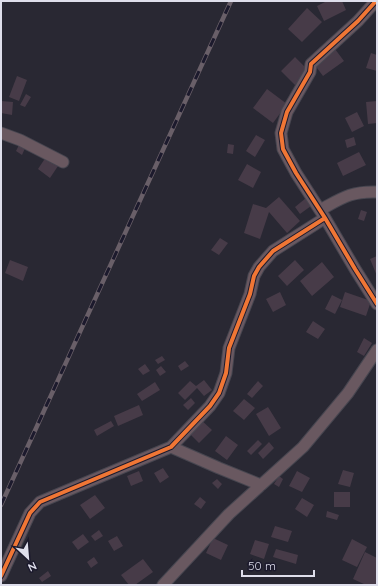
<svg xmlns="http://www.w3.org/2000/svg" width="378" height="586" font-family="Quicksand,sans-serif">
  <rect width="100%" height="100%" fill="#292833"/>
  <path fill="#473b48" d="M327,1H342L346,10L324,21L317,6Z
    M307,8L322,22L302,42L288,29Z
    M335,49L344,61L323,76L314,64Z
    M371,53L377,55V71L366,68Z
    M295,57L309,71L295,85L281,71Z
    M17,76L27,80L19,101L9,97Z
    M267,89L287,104L273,123L253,108Z
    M26,94L31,97L25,107L20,105Z
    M1,101L13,102L12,115L1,113Z
    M377,101V123L368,124L366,102Z
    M357,112L364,126L352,132L345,118Z
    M256,135L265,140L255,157L246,151Z
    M354,137L356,145L347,148L345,140Z
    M20,143L26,146L22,155L16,151Z
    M228,144L234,145L233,154L227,153Z
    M359,152L366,165L343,176L337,163Z
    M46,157L58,166L50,178L38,169Z
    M247,164L261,172L253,188L238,180Z
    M279,197L300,221L287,233L269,212L260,239L244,233L253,204L266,208Z
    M306,198L311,206L300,214L295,207Z
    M361,210L367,212L364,221L358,219Z
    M220,238L228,243L219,255L211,250Z
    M377,256V276L370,259Z
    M10,260L28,267L23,281L5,273Z
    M295,260L304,270L287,286L278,276Z
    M322,262L334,277L312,296L300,281Z
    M280,292L286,305L273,312L266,299Z
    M345,292L371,301L366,316L340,307Z
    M332,295L342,300L335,314L325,309Z
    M313,321L325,329L318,339L306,332Z
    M364,338L372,343L364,356L357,352Z
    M162,356L165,360L158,364L155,360Z
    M185,361L189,366L181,371L178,366Z
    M145,364L150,371L143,375L138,369Z
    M161,366L166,372L160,376L156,370Z
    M204,380L212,390L204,396L197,388L185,400L178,393L190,381L196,386Z
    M258,381L263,386L252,398L247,394Z
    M155,382L160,390L142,401L137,394Z
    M191,398L195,403L188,410L183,405Z
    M244,399L255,408L244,420L233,411Z
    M139,405L143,415L118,426L114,416Z
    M268,407L281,428L269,436L256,414Z
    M200,419L212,430L199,443L188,432Z
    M111,421L114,426L97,436L94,430Z
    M226,436L238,445L227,460L215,451Z
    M258,440L262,444L251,455L247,451Z
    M269,442L274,448L263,459L258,453Z
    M163,468L169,477L160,483L154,473Z
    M343,470L354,473L350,487L338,484Z
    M139,471L143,481L131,486L127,476Z
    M297,471L310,478L302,492L289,486Z
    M279,476L283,479L279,487L274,484Z
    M217,479L222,484L218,489L212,483Z
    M334,492H350V507H334Z
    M95,495L105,508L90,519L80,505Z
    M200,497L206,502L201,509L194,504Z
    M302,498L314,505L307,517L295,509Z
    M327,511L339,515L337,520L326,517Z
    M275,526L292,531L288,542L271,537Z
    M99,530L103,536L95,541L91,536Z
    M83,534L89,542L78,550L72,542Z
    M117,536L123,546L114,551L108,541Z
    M213,538L228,545L221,560L206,553Z
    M352,539L367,547L357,567L342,560Z
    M255,540L269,544L264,559L250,554Z
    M276,549L298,555L296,564L273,557Z
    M365,552L377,558V585H366L353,579Z
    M94,557L98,563L91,568L87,562Z
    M143,559L153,572L135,585H129L121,575Z
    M48,571L51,576L42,582L39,578Z"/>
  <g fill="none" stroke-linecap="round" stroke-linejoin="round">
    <g stroke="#474650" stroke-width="13">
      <path id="street" d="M376,1L358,21L311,64L310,72L287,112L281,133L283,149L296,173L325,218L355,269L377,304
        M1,133L20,140L63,162
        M320,210C342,198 351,191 377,192
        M171,447L219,468L261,485
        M1,576L30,513L40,502L171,447L210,406L219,393L226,373L229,348L250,294L254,276L259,267L273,251L325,218
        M163,585L229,514L303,447L348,393L377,350"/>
    </g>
    <use href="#street" stroke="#695860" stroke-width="11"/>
    <g stroke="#695f68" stroke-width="4.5">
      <path id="rail" d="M1,505L231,1"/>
    </g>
    <use href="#rail" stroke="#1c1a2d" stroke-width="3" stroke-dasharray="9" stroke-linecap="butt"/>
    <g stroke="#1c1a2d" stroke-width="6">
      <path id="cycleway" d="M376,1L358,21L311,64L310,72L287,112L281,133L283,149L296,173L325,218L355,269L377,304
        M1,576L30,513L40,502L171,447L210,406L219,393L226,373L229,348L250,294L254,276L259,267L273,251L325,218"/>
    </g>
    <use href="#cycleway" stroke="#f07635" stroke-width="4"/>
  </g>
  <rect width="378" height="586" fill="none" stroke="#dedeeb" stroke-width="4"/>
  <g transform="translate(28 558) rotate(154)" stroke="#1c1a2d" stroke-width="3" paint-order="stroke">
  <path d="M0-3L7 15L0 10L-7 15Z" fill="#dedeeb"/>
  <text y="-6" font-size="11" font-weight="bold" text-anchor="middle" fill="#dedeeb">N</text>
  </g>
  <path d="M242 570v6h72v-6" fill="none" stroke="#dedeeb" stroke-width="2"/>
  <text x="248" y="570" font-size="12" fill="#dedeeb" stroke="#1c1a2d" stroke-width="3" paint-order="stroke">50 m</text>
</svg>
